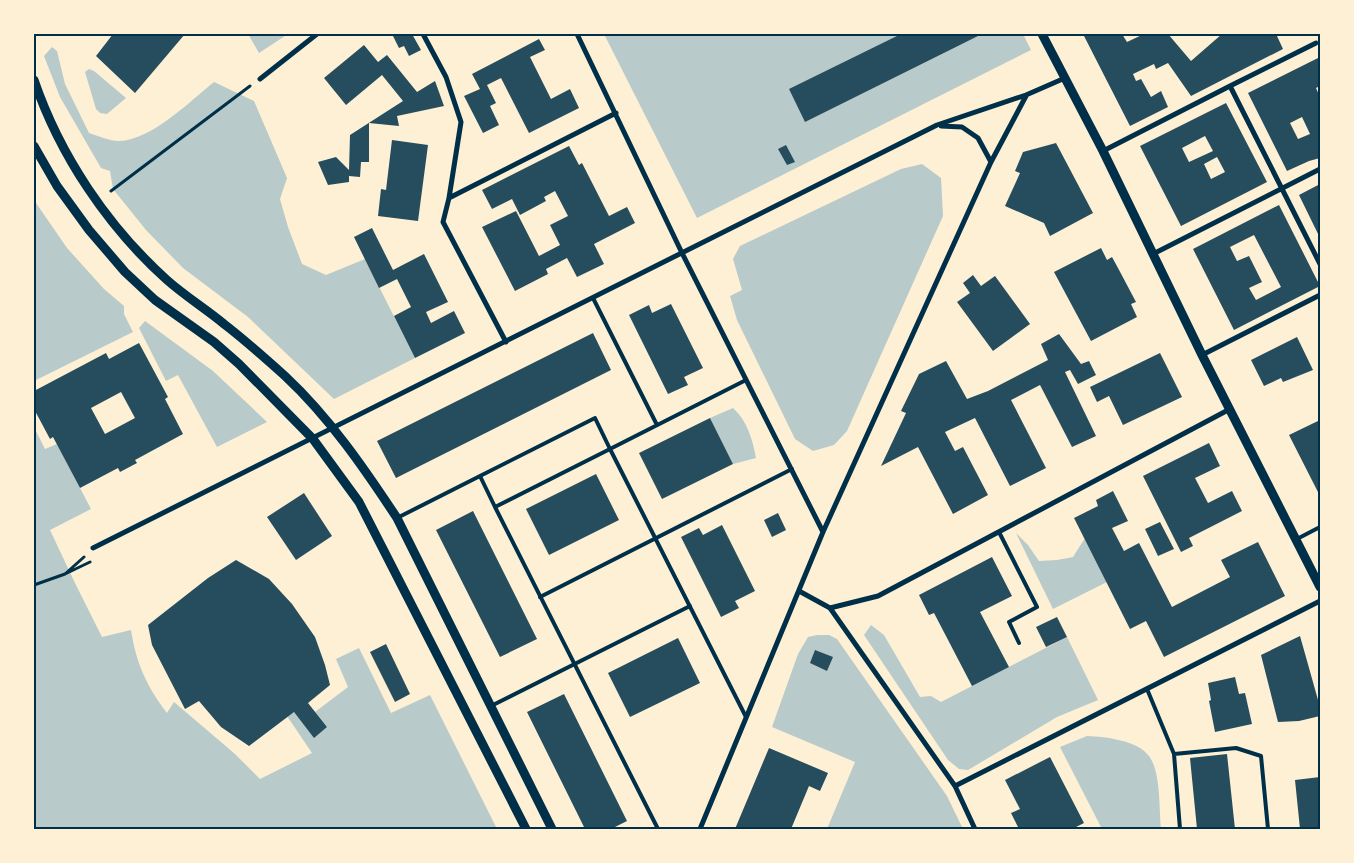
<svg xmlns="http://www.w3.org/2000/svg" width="1354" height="863" font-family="'Archivo Narrow',sans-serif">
  <rect width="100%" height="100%" fill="#fdf0d5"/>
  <path fill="#b9caca" d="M248,34H288L259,53Z
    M604,34H1023L1031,50L697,218Z
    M52,47L57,51L65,84L89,133C98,136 110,141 119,141C152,140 190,101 214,82L254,101L287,178L280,199L288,227L302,264L326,275L365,259L415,358L334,399L248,317L183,268L146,230L113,189L110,171L101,168L60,97L44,56Z
    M89,69L94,71L126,98L107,114L100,113L96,109L85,72Z
    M922,164L941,178L943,216L847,431L834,445L813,451L795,439L737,320L730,296L742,290L733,259L740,246L901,169Z
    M34,200L67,248L104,289L124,306V314L133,332L34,381Z
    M145,321L213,371L267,422L217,447L178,375L166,381L139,328Z
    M733,408C747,420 753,441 756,458L733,464L710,418Z
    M34,427L45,449L57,444L91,509L50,530L74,581L102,637L131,630C136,663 147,687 167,713L174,702L235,754L260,779L312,753L287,716L294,712L314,737L327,727L315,712L348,687L336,659L359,648L391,713L430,695L497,829H34Z
    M1016,533L1028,545L1039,561L1057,560L1073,557L1085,538L1107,582L1053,609Z
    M871,625L884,635L920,697L931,696L941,702L1067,637L1098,700L1057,717L968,770L959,769L948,760L864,635Z
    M817,635H829L837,639L947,796L963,829H827L855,762L772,727L798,654L808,637Z
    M1087,736C1106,737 1137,740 1149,756C1161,772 1159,809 1161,829H1102L1060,747Z"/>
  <path fill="#264d5e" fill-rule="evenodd" d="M113,34H185L135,93L96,56Z
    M392,34H412L421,50L409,56L404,46L399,48Z
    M901,34H977L978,36L805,122L789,89Z
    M1083,34H1122L1127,42L1144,34H1168L1191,61L1222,34H1282L1277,36L1283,49L1191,96L1168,63L1156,69L1154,64L1133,74L1136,81L1141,79L1151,97L1161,91L1168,107L1130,126Z
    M539,39L545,50L530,57L551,99L570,89L579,108L529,133L501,78L487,85L496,103L490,106L499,125L483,133L464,96L480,89L472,74Z
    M364,45L378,62L387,55L417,92L435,81L444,106L397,116L399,126L369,123V162H361L360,177L349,176V182L328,185L318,162L336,157L349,170L350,135L403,101L382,75L346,105L324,78Z
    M1320,57V86L1316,88L1320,97V158L1309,161L1287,171L1248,93ZM1302,117L1310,134L1298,139L1290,123Z
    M1226,103L1267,182L1181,226L1140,146ZM1205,136L1213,151L1189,162L1182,148ZM1217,157L1225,172L1211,179L1204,164Z
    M392,140L428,145L418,221L378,216L381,189L386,190Z
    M1056,143L1093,213L1050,236L1044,223L1005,206L1020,173L1015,171L1023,152Z
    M786,145L795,162L787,165L778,149Z
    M569,146L579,165L582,163L609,216L627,207L635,223L594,244L604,264L577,277L567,258L546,269L548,274L515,291L482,227L516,211L539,256L560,245L550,225L568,216L555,191L544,197L546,201L520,215L512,199L492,209L482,190Z
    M1320,184V238L1299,195Z
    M1279,205L1320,286L1234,330L1193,249ZM1254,235L1281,287L1256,300L1249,288L1262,282L1249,256L1237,261L1230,247Z
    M372,228L393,270L424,254L448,302L426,312L431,323L454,311L465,333L415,358L394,316L411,307L397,279L379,288L354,237Z
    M1101,248L1107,260L1112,257L1118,268L1136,302L1131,304L1137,317L1091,341L1054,272Z
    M973,275L981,286L995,276L1030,324L993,351L957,302L970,293L963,283Z
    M671,304L703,368L684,377L688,385L668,394L629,315L649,305L652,313Z
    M593,333L611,370L396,478L377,441Z
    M1059,334L1081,364L1089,361L1096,375L1078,384L1070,370L1065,372L1096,436L1072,447L1040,385L1011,400L1046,468L1010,486L975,418L945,432L955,451L963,447L988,495L953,514L918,447L881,466L906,413L901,411L919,374L946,361L967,399L988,391L1048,360L1041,344Z
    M1297,337L1313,370L1283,382L1281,378L1264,386L1251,360Z
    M139,343L168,397L165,399L183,434L135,460L137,463L120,472L118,468L80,488L53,437L50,439L34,409V391L106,353L109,359ZM121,392L135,418L105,434L91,408Z
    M1160,353L1182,397L1123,425L1109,396L1097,402L1090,387Z
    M710,418L733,464L662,499L639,453Z
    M1320,420V496L1289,435Z
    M1209,443L1220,466L1195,478L1208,503L1232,491L1242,511L1189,538L1193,546L1181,552L1143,476Z
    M596,474L619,520L549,555L526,509Z
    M1113,491L1128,521L1112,528L1124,551L1139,543L1172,607L1230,577L1221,560L1258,542L1285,596L1164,657L1146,621L1130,629L1074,518L1098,506L1096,500Z
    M304,493L332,536L296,560L267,517Z
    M473,511L537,639L500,657L436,530Z
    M778,513L786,530L772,537L764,520Z
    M1160,522L1174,549L1158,556L1145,529Z
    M722,525L755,591L735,601L739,608L721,617L681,537L699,528L703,535Z
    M992,557L1012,596L980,612L1009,667L972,686L934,613L929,615L919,595Z
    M236,560L269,579L292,604L315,637L325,665L330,685L308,703L327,727L314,738L294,712L249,746L221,727L199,701L185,709L152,645L148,625L208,578Z
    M1057,617L1067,637L1046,647L1036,627Z
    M1300,636L1320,707V716L1299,721L1278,722L1261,655Z
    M678,638L700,683L630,717L608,673Z
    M386,644L410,694L395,702L370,652Z
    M815,650L833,657L827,671L810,663Z
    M1235,677L1239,694L1245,693L1252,724L1215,732L1209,701L1211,700L1208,683Z
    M564,694L627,821L611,829H585L527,712Z
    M769,748L828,773L820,791L809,786L791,829H735Z
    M1227,754L1235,829H1197L1190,758Z
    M1050,757L1084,823L1072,829H1019L1011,813L1020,809L1005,780Z
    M1320,777V829H1300L1295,780Z"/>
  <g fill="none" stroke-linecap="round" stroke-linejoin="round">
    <path stroke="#003049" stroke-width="3" d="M111,191L250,86
      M65,574L90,562
      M34,585L65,574L84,557"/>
    <path stroke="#003049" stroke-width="4" d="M593,298L657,425
      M480,476L595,418L610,449L746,380
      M495,507L658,829
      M397,518L480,476L495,507L610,449L746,717
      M999,532L1037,607L1009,622L1019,643
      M1295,540L1320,527
      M540,597L792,469
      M1147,689L1174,754L1180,829
      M491,706L690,606
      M1174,754L1236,748L1261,756L1268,829"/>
    <path stroke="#003049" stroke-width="5" d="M423,34L446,77L461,122L449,198L443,222L506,342
      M577,34L682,253L823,532
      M260,79L317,34
      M1230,86L1316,43
      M941,126L962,127L978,138L991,162
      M1103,151L1230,86L1320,264
      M449,198L616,113
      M1153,254L1320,169
      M1202,355L1320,295
      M93,548L937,125L1026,95L1065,78
      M799,591L830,608L955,786L975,829
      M830,608L878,596L1230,409
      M955,786L1320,601
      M700,829L823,532L991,162L1026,96"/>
    <path stroke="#003049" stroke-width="9" d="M1042,34L1103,151L1202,355L1320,587
      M34,80C60,156 108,227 167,280C185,296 206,309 224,324C245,340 265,358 285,376C329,417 364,468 397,518L552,829
      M34,146L57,186L89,230L125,272L155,300L214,342L239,364L313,439L359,502L526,829"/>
  </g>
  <rect width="1354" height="863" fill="none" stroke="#fdf0d5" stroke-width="70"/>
  <rect x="35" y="35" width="1284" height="793" fill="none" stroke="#003049" stroke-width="2"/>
</svg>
